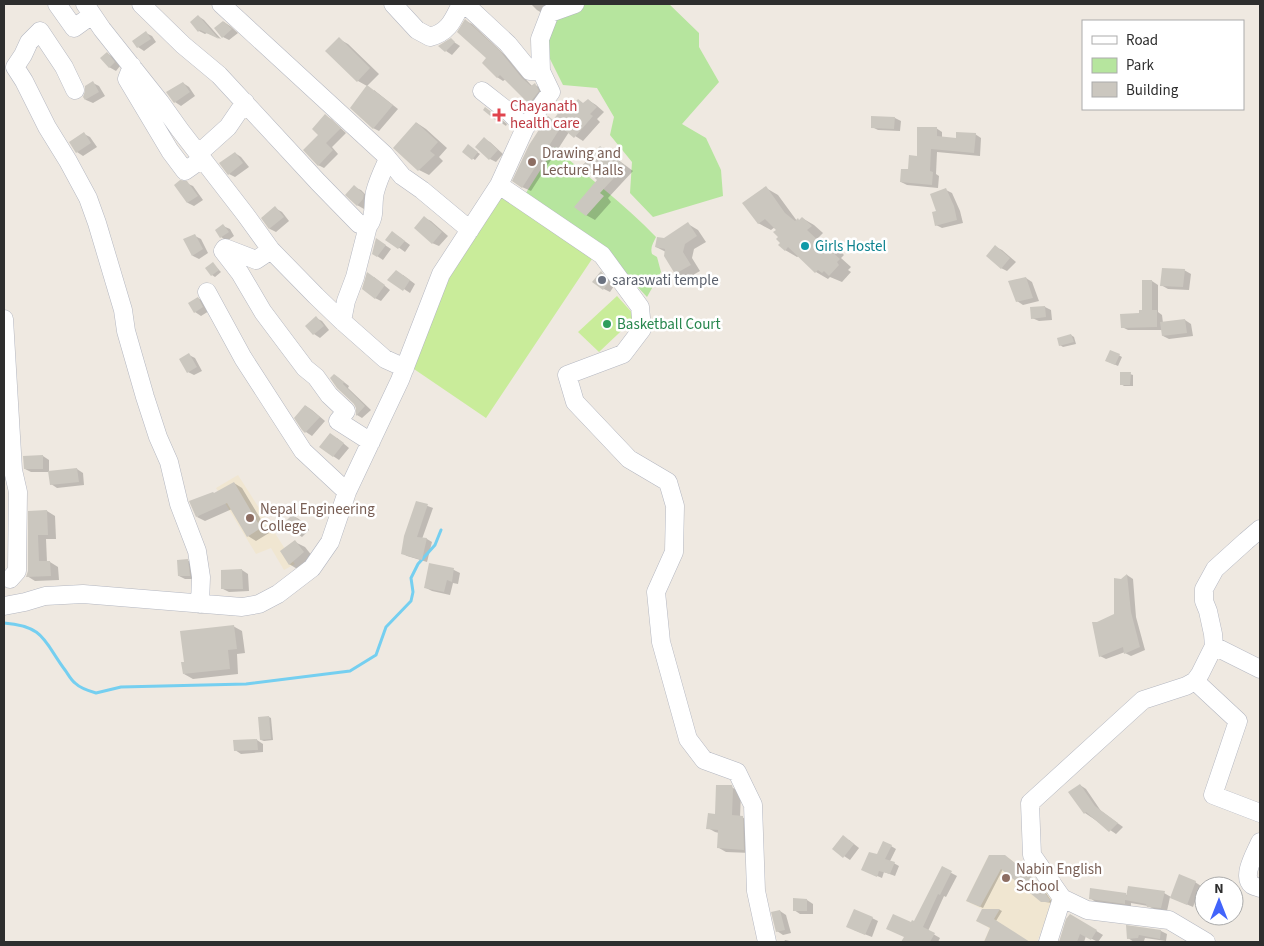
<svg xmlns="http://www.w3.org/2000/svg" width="1264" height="946" font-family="'Source Sans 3',sans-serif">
  <rect width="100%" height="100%" fill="#efe9e1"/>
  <path fill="#f0e6d1" d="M238,475L294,563L295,564L284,570L271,548L256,554L216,488Z
    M989,855L1009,858L1059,899L1050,909L1037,942L984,941L989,930L988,927L976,921L982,909L966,901Z"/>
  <path fill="#b6e59e" d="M573,4H669L699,33V47L719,82L682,124L706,138L721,170L723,196L653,217L630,193L632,162L610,135L614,117L597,88L563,85L544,47L553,11Z
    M555,147C588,178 625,204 656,237C653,243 650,248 652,254L657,257L661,272L647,297L634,283L615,258L524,196Z"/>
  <path fill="#c9ec9a" d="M503,193L594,256L486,418L411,367L462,248Z
    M617,296L636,317L599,352L578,332Z"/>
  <path fill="#0003" d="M531,4H564L550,18L537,10Z
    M198,16L204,20L221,39L207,33L205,34L199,31Z
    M466,21L472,24L506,56L517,70L533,87L535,85L541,88L544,95L536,107L530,103L506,79L503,81L497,77L488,58Z
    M224,22L230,26L238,33L229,40L223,37Z
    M146,33L152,36L156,42L144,51L138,47L134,42Z
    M339,39L348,44L379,74L367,86L358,81Z
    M451,40L460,46L452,55L446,51Z
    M107,53L113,57L120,66L116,71L109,67Z
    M93,83L99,86L105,96L93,103L86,100L85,97Z
    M183,83L189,87L195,96L181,106L175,102Z
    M374,90L398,109L379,131L373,128Z
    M588,100L596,105L604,112L597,119L600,122L583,141L569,132L531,191L522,187L554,122L584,104Z
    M485,110L492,112L507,124L506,126L500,122Z
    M325,116L331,119L346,133L332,147L338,154L324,168L318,165Z
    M895,118L901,121L900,131L878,130L872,127Z
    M417,123L426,129L447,148L439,157L443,161L429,175L419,170Z
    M936,128L942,132V138L957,140L975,134L981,138L980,156L937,152L936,174L939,176L938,188L907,185L901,182L918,157Z
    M84,134L90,137L97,147L83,156L77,152Z
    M484,139L490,142L503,154L496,162L490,159L477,147Z
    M470,147L480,154L475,160L463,151Z
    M600,148L609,153L633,171L608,198L611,202L595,220L586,215L599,180Z
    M235,153L241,157L249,167L235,177L229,174Z
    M186,183L193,186L203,200L194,206L188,203L175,185Z
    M354,187L361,190L370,199L369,203L364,209L357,205Z
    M766,188L778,195L797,221H800L802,218L814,225L823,233L818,238L824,243L826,242L838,249L844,255L841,258L851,267L848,270L851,272L842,282L830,277L828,279L816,272L799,256L797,257L785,250L778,230L775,227L771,230L758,223Z
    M946,190L952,193L960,211L963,223L942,228L936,225L937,212Z
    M275,208L282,212L289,221L276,232L270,229L263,218Z
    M425,218L431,221L448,236L439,246L432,243Z
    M688,224L698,230L706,242L694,249L692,258L700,271L686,279L676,274L665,255L666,252L656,247L664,239Z
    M223,226L230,229L234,236L227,241L221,237Z
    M195,236L201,239L208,253L199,259L193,256L185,240Z
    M398,236L410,245L405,252L387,239Z
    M382,243L391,249L383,260L377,256Z
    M996,247L1002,250L1016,262L1007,271L1001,268Z
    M213,264L221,272L215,277L212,275Z
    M1184,270L1191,274L1189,290L1168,289L1161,285Z
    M601,273L607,276L614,286L610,292L604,289Z
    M403,275L415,284L410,293L389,279Z
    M374,277L390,290L381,301L375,298Z
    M1026,278L1032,282L1039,301L1023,305L1017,301Z
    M1152,281L1158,285V312L1162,315L1163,323L1185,320L1191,324L1193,336L1169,339L1163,336L1162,330H1128L1122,327L1144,311Z
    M198,298L204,302L209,311L201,316L195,312Z
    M1045,307L1051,310L1052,320L1039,321L1032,318Z
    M316,318L322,321L329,330L320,338L314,334Z
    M1071,335L1074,337L1076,344L1063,347L1060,345Z
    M1111,351L1122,357L1118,366L1109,362Z
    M189,355L195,358L202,371L194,375L188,372Z
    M1130,374L1133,375V386H1124L1121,384Z
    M335,375L349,386L348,388L371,410L362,418L357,415V408Z
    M306,406L312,410L325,421L312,436L303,430Z
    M337,438L349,448L339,460L333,456Z
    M43,456L49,460V472H31L25,469Z
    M77,469L83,473L84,485L57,488L51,484Z
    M234,483L242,488L269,533L256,541L248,536L232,509L205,521L197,517L215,494Z
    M417,502L433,508L422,539H427L432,542L427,562L407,556L402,553Z
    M47,511L55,516L56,539H46L47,562H50L58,567L59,580L35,581L27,576L29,571L30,512Z
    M293,516L299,519L309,530L302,537L296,533L286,523Z
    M295,542L305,547L313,557L299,570L289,564Z
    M187,560L193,564L196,579H185L179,576Z
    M430,565L454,570L460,573L458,584L453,583L450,595L432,591L426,588Z
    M242,570L248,574L249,591L229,592L223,589Z
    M1127,575L1133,579L1136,617L1145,650L1131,656L1125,653V652L1106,659L1100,656L1097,623L1115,615L1121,580Z
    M233,626L242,631L245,653L237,654L238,674L193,679L184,674Z
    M269,717L271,718L273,740L264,741L261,740Z
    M257,740L263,744V752L241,754L235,750Z
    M1080,785L1086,789L1101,811L1123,827L1116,834L1085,813Z
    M731,787L739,791L741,794L740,817H742L750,822L751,853L726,852L719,848V833L715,832L708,828Z
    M849,840L859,848L850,860L844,856Z
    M891,846L896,849L890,861L899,866L895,876L884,872L882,878L868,872L878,855Z
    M1008,858L1040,884L1052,902V903L1045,902L1041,901L1003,869L983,908L968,901Z
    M942,868L957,876L946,897L944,896L928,931L940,938L938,942H908L904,940L912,923H914Z
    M1195,882L1201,886L1193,907L1170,897L1167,911L1154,909L1148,906L1131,903V907L1097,903L1090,898L1091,889L1127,895L1164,893L1171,897Z
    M807,900L813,904V914H800L794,910Z
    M983,910H1000L1002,911L996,921L1028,942H988L986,941L992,928Z
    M780,911L786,915L791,933L783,935L777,931Z
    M1070,915L1103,935L1098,942L1086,936L1084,942H1060L1068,920Z
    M872,918L878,921L872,937L854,930Z
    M1127,927L1161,931L1167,934L1166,941L1145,938L1144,941L1134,942L1128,938Z
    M785,940L794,942H784Z"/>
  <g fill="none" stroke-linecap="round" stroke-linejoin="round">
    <path stroke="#75cff0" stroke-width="3" d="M4,623C45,626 44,642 65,670C68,674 71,680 75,683C80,688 89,691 96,693L121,687L246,684L350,671L376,655L386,627L411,601L413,592L411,578L418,564L435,545L441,530"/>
  </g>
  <path fill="#cbc7bf" d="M198,15L219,39L200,30L198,32L190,22Z
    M465,19L500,51L522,78L531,86L535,83L539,91L529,104L500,75L497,78L482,63L486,58L457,32Z
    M223,21L232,29L222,38L214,28Z
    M146,31L151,39L137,48L132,41Z
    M339,37L370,68L357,82L325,51Z
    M451,38L455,42L445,52L438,46Z
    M107,52L115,62L109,68L100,58Z
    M93,81L99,92L85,100L83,97L85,91V86Z
    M183,82L190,92L174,103L166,92Z
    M367,85L393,105L373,129L350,108Z
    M578,99L583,103L588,99L597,107L590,114L593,116L574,138L561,127L522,188L512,181L529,145L548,116L553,120L566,103L571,107Z
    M485,107L502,120L499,123L483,110Z
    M325,114L341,128L326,143L333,150L318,166L303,150L318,135L312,129Z
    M871,116L895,117L894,129L871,128Z
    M416,122L438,142L430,151L435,155L418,171L393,148Z
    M917,127H937V136L956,138V132L976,133L974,153L931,149L930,171L933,172L932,185L900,182L901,169H908L909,155L917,156Z
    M84,132L91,143L76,153L69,142Z
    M484,137L498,150L489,160L475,147Z
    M468,144L478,152L472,160L462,152Z
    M600,146L625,166L600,193L604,196L586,216L574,207L597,180L582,166Z
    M235,152L243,163L228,175L219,163Z
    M180,180L187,181L198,196L187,203L174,185Z
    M354,185L364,194L363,199L357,206L345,195Z
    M766,186L785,213L795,221L798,218L799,220L802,217L812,226L807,230L822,244L826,240L833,247L830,250L840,259L837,262L839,265L829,276L824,271L822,273L818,270L815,273L788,247L785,251L778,245L780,243L776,239L778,237L773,232L776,230L765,219L758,224L742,203Z
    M946,188L954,206L957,220L935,226L932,212L936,211L930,194Z
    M275,206L284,217L269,229L261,218Z
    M424,216L442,232L432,244L414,228Z
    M688,222L697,236L685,244L683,252L691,265L675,274L664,256L665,249L655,247L657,237L664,238Z
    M223,224L229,232L220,238L215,230Z
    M392,231L405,241L398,249L385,240Z
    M195,234L203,249L192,256L183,239Z
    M376,238L386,245L377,257L372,254Z
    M995,245L1010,258L1001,269L986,256Z
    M213,262L219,270L211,276L205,268Z
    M1162,268L1185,269L1183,287L1160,286Z
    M396,270L410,280L403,291L387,280Z
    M601,271L609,282L603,290L592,282Z
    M367,272L385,285L375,299L362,289Z
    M1026,277L1033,298L1016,302L1008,281Z
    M1142,280H1152V310H1157V327L1121,328L1120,314L1139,313V310H1142Z
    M198,297L203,307L194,313L188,303Z
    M1045,306L1046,317L1031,319L1030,307Z
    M316,316L324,326L313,335L305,326Z
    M1185,319L1187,333L1162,336L1160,322Z
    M1071,334L1074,342L1059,346L1057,338Z
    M1110,350L1120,354L1115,365L1105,361Z
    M189,353L197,367L187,373L179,359Z
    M1120,372H1131L1130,385H1120Z
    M334,374L344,382L343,384L365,406L356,416V408L354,404L337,388L330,378Z
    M305,405L320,417L305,433L302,430L294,418Z
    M330,433L344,443L333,457L319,447Z
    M43,455V469H24L23,456Z
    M77,468L79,482L50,485L48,471Z
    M234,482L261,528L247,537L227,503L196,517L189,501L213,492L214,493Z
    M416,501L428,504L417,537L427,538L422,560L401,554L404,536Z
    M47,510L48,535H38L39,561H50L51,576L26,577L28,571V511Z
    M293,514L304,526L295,534L284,523Z
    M295,540L304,552L289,565L280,551Z
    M188,559L190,576H178L177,560Z
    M429,563L454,568L452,582L447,580L444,592L424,588Z
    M242,569L243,589H221V570Z
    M1127,574L1131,612L1140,647L1124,654L1123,647L1099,657L1092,622H1097L1114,614V578L1121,579Z
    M234,625L237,649L228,650L230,669L183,674L181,662H184L180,631Z
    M269,716L271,739L260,740L258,717Z
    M257,739L258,750L234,751L233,740Z
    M1080,784L1095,806L1118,823L1109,832L1086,812L1084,814L1068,792Z
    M716,785H732L733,789L732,815L743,816L744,850L717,848L718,830L706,829L708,813L715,814Z
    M843,835L854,844L843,858L832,849Z
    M883,841L892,845L885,859L895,862L890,874L879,871L877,877L861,870L869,852L877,854Z
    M989,855H1005L1037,881L1050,900L1049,902H1041L1001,869L980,907L966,901Z
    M942,866L952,871L940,895L938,894L923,927L935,933L930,942H901L904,937L886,929L893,914L911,922L912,920L914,921Z
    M1179,874L1196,881L1187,905L1170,898Z
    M1128,886L1165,891L1161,908L1147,907L1146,904L1125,900V904L1089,899L1090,888L1126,893V897Z
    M793,898L807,899V911H793Z
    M854,909L873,917L865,935L846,927Z
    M982,909H1000L994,919L1030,942H984L990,928L976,921Z
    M780,910L785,930L776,932L771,912Z
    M1070,914L1097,930L1091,940L1080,934L1077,942H1059L1066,919Z
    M1126,925L1161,930L1160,939L1139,935L1138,938L1127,939Z"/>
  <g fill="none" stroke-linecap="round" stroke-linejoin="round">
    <g stroke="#b4b7c1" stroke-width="19">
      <path id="minor" d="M57,4L74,28L92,15
        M85,4L102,29L160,102L180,130L245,214L271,250L316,296L342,321L385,359L405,368
        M141,4L183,45L219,75L318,182L359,224L368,226C376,217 372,204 375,192C378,180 383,170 388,159
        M221,4L384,154L402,176L422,190L470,230
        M393,4L417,30L430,37C449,32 453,20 461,4
        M465,4L508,44L530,71H541
        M132,66L127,79L170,151L185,171L202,159
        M75,90L64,67L40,31L29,42L23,55L15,67L24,81L47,127L68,161L88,198L97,223L123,310L126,331L145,397L158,437L169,462L179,504L197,551L201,577L200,604
        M482,91L510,113L525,128
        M198,154L228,127L245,102
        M499,185L602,255L640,307L642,329L623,354L567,375L575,402L629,459L668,482L675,506L674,552L656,592L661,642L688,739L704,760L737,772L753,805L756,891L767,942
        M271,250L256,260L225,248L223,251L240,273L263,312L305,368L316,377L329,395L346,411L338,421L371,442
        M207,292L243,358L303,451L347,492
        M4,319L13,470L18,492L17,571L10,579
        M342,321L346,301L355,277L368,226
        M4,606L25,602L45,596L83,594L242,607L259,604L278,594L312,568L330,542L347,492L400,380L441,274L499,185L525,128L551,92L541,71L540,39L550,13L575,4
        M1214,646L1260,669
        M1195,681L1238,721L1213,795L1260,813
        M1260,842C1256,852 1241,876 1252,885C1255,887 1258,887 1260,888
        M1062,898L1087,910L1169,920L1206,942
        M1048,942L1062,898L1032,855L1030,803L1143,700L1186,686L1195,681L1200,674L1214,646L1213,634L1208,611L1204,601V589L1215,569L1246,541L1260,529"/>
    </g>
    <use href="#minor" stroke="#fff" stroke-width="18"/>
  </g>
  <path fill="#e0444e" stroke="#fff" stroke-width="2" d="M496.5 107.5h5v5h5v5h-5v5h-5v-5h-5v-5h5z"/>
  <g fill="#8d6e63" stroke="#fff" stroke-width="2">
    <circle cx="532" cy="162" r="5"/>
    <circle cx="250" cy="518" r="5"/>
    <circle cx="1006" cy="878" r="5"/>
  </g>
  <circle fill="#0f9aa8" stroke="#fff" stroke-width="2" cx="805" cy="246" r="5"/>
  <circle fill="#6b7280" stroke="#fff" stroke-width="2" cx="602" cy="280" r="5"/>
  <circle fill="#2e9e5b" stroke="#fff" stroke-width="2" cx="607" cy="324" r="5"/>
  <g text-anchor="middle" stroke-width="5" stroke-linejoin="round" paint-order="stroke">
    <g font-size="15" fill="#be3a42" stroke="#fff" text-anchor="start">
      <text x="510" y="111">Chayanath<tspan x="510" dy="17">health care</tspan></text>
    </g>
    <g font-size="15" fill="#785e54" stroke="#fff" text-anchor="start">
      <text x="542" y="158">Drawing and<tspan x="542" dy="17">Lecture Halls</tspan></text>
      <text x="260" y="514">Nepal Engineering<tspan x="260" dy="17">College</tspan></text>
      <text x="1016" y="874">Nabin English<tspan x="1016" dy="17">School</tspan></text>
    </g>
    <g font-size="15" fill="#0d838f" stroke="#fff" text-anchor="start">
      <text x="815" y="251">Girls Hostel</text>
    </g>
    <g font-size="15" fill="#5b616d" stroke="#fff" text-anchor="start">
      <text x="612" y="285">saraswati temple</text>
    </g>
    <g font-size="15" fill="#27864d" stroke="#fff" text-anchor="start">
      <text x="617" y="329">Basketball Court</text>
    </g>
  </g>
  <rect width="1264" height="946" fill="none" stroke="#2e2e2e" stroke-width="10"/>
  <rect x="1082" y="20" width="162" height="90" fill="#ffffff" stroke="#ababab"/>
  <rect x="1092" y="36" width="25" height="8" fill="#ffffff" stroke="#ababab"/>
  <text x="1126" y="45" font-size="15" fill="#2e2e2e">Road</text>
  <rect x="1092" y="58" width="25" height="15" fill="#b6e59e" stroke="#ababab"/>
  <text x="1126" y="70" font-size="15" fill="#2e2e2e">Park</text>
  <rect x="1092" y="82" width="25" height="15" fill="#cbc7bf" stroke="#ababab"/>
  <text x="1126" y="95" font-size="15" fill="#2e2e2e">Building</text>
  <g transform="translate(1219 901)"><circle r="24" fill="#ffffff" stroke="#ababab"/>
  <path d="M0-4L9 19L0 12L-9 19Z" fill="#4264fb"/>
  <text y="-8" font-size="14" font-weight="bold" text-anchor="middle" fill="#2e2e2e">N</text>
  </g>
</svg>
